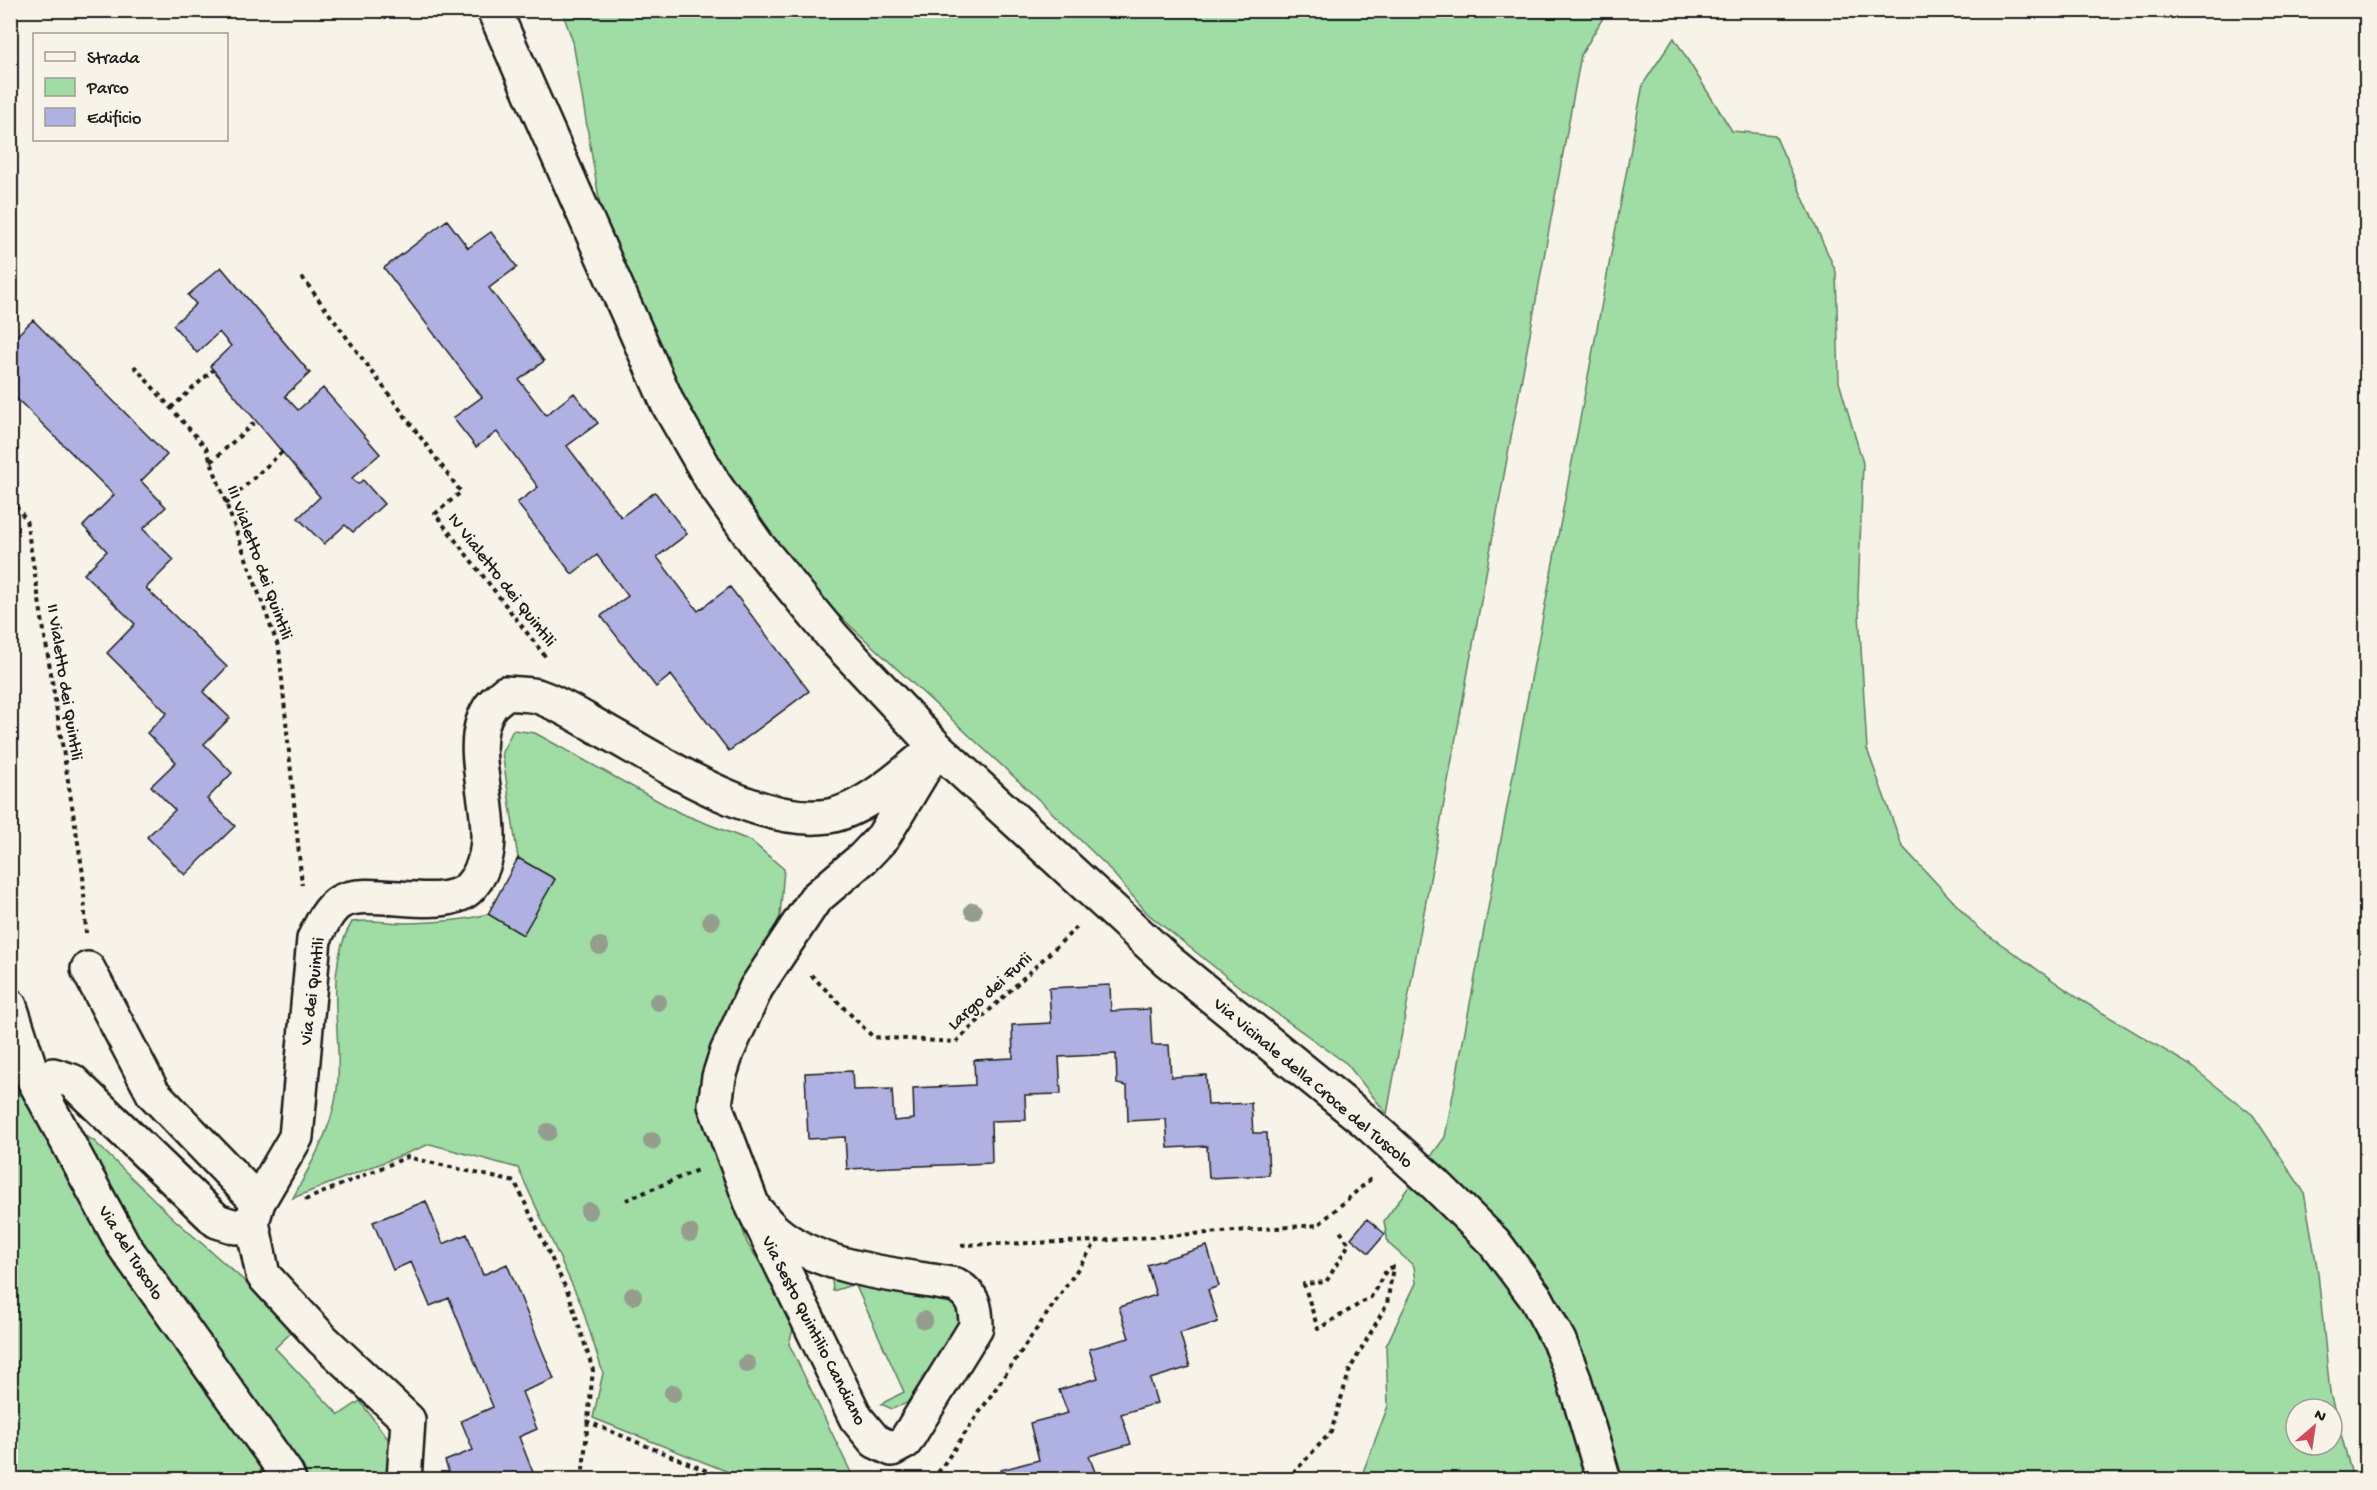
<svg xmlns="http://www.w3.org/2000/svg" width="2377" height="1490" font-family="'Gochi Hand',sans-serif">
  <rect width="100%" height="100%" fill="#f7f3e8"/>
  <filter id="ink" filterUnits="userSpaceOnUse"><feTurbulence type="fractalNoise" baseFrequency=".0167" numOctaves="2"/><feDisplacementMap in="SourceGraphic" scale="12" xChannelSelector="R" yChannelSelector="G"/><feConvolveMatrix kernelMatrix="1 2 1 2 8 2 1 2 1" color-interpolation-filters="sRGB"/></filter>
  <g filter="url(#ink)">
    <path fill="#9fdda5" stroke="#5e7c60" stroke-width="1.5" fill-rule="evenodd" d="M562,11H1607L1581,55L1387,1114L1347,1064L1237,985L1148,914L1106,865L1037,798L818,596L754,515L696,435L606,241L573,42Z
      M1674,38L1732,131L1775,135L1836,272L1839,382L1863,463L1858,597L1867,749L1902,846L1978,928L2081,1000L2188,1064L2253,1115L2304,1192L2318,1273L2330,1393L2353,1479L1360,1480L1388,1406L1386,1346L1416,1283L1414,1266L1388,1243L1384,1221L1445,1137L1643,84ZM2296,1409H2332V1445H2296Z
      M513,730L535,733L680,813L751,841L784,869L780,916L759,962L704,1105L747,1243L796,1318L789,1344L854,1479H746L593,1418L603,1373L581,1304L518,1168L430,1144L293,1198C313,1160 336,1123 338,1079C341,1028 324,968 352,922C371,919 389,923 408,923C435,922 463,921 488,914L523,935L555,879L518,858L502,752Z
      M10,1086L94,1141L174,1219L297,1327L275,1348L339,1415L360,1401L405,1462V1479H11Z
      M843,1277L946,1294L962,1311L959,1325L907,1403L892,1409L881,1404L904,1392L855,1284L833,1291L832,1280Z"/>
    <path fill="#aeb1e2" stroke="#1c1c1c" stroke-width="1.5" d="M447,220L468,248L491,232L517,267L489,288L544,361L519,380L546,415L574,393L598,423L567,446L621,517L655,492L687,534L657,557L698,611L730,587L809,691L729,751L671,675L656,687L601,616L628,596L597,555L572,574L517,503L538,487L497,432L476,447L453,418L482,397L384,268Z
      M221,267L310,373L285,396L298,410L323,388L380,454L352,478L358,484L363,480L384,504L353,532L345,525L324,544L298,518L320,497L210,366L231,346L219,332L197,353L173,325L196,304L188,295Z
      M33,320L167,455L141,481L166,507L143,529L174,560L146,588L227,667L203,692L230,718L204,744L232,773L207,799L235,826L185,875L147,837L175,810L151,786L176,762L147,733L167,713L107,653L135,624L84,574L107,551L83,526L114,495L10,392V342Z
      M518,858L555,879L523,935L488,914Z
      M1110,985L1111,1011L1150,1009L1152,1045H1169L1171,1077L1206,1075L1208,1105L1251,1103L1253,1133H1267L1269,1175L1209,1178L1207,1146L1168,1148L1166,1119L1128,1121L1127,1086L1117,1084L1116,1054L1059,1057L1061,1094L1025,1095L1026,1120L991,1121L992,1163L847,1169L845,1137L808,1139L805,1073L852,1071L853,1090L892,1089L894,1121L914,1119L913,1088L975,1085L974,1060L1013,1058L1012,1025L1051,1023L1049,988Z
      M426,1201L443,1244L467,1234L483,1275L507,1264L554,1379L522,1392L537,1429L519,1437L536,1480H452L445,1461L473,1450L461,1421L493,1407L449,1298L430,1306L411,1262L393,1270L373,1222Z
      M1367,1219L1385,1234L1369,1253L1351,1238Z
      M1207,1246L1219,1286L1208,1290L1218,1322L1180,1333L1190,1367L1150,1379L1157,1403L1121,1414L1131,1444L1089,1456L1098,1480H1004L1001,1470L1039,1460L1030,1423L1068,1413L1059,1390L1098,1378L1089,1349L1129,1338L1119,1307L1156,1295L1147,1265Z"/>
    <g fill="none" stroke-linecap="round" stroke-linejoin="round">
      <g stroke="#1c1c1c" stroke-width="38">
        <path id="minor" d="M494,10L668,404L714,484L758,546L833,637L936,747L1168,961L1364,1120L1434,1183L1494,1242L1536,1298L1559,1341L1573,1376L1604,1480
          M88,969L153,1093L258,1202
          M10,1006L34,1080L124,1246L286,1473L289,1480
          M34,1080L53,1075L72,1081L217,1221L236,1227L252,1222L258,1202L296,1137L314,939C320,927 328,909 340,902C370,885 444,915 470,887C515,838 458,758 489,709C492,703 500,698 505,693C515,694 527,694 537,696C558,703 579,716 598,727C661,761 755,827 829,816C865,810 908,770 936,747
          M753,1207C760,1215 767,1224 775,1231C820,1270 900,1275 956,1285C974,1296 976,1307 976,1327L905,1442L892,1449L875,1441L856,1418L753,1207L715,1105L719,1077L727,1052L756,988L815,899L863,858L883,837L928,762
          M252,1222L263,1275L322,1339L408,1420L404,1480"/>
      </g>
      <path stroke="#1c1c1c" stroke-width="4" stroke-dasharray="4.5 4.5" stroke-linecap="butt" d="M302,277L461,492L435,514L548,660
        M134,366L206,448L279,649L302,885
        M171,408L213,370
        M211,462L256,421
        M10,499L26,519L83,874L86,933
        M226,504L282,452
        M811,975L873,1037L956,1042L1077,927
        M305,1200L407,1157L515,1182L569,1295L593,1370L582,1480
        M626,1200L700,1169
        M961,1245L1097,1241L1318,1225L1373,1177
        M586,1421L729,1480
        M933,1480L1097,1241
        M1287,1480L1331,1432L1350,1369L1387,1304L1393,1267L1387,1269L1371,1297L1318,1329L1304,1284L1326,1282L1349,1244L1340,1231"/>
      <use href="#minor" stroke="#f7f3e8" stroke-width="33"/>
    </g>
    <g fill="#949d8e">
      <circle cx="973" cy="911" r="9"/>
      <circle cx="711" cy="921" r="9"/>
      <circle cx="600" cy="946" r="9"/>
      <circle cx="658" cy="1002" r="9"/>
      <circle cx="548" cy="1132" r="9"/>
      <circle cx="652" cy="1141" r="9"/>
      <circle cx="589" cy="1211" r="9"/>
      <circle cx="690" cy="1233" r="9"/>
      <circle cx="633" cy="1296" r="9"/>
      <circle cx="924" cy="1320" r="9"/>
      <circle cx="747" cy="1364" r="9"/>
      <circle cx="673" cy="1393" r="9"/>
    </g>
  </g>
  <g text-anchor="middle" stroke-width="4.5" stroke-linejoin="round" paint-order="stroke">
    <g font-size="18" fill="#1c1c1c" stroke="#f7f3e8">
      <text transform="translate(261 562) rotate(70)" y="6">III Vialetto dei Quintili</text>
      <text transform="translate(503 579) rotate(52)" y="6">IV Vialetto dei Quintili</text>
      <text transform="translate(66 682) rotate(81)" y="6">II Vialetto dei Quintili</text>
      <text transform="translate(989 990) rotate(-42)" y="6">Largo dei Furii</text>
      <text transform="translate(311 991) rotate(-83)" y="6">Via dei Quintili</text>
      <text transform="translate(1314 1082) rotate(40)" y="6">Via Vicinale della Croce del Tuscolo</text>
      <text transform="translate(132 1252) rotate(58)" y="6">Via del Tuscolo</text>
      <text transform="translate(815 1330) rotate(63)" y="6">Via Sesto Quintilio Candiano</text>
    </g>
  </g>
  <rect width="2377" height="1490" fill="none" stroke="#f7f3e8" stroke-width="36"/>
  <rect x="18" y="18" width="2341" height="1454" fill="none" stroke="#1c1c1c" stroke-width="2" filter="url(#ink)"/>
  <rect x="33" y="33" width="195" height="108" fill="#f7f3e8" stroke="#9f9d96" stroke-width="1.5"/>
  <rect x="45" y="52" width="30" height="9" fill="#f7f3e8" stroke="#9f9d96" stroke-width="1.5"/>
  <text x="87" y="63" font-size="18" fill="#1c1c1c">Strada</text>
  <rect x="45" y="78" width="30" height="18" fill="#9fdda5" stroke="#9f9d96" stroke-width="1.5"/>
  <text x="87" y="93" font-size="18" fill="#1c1c1c">Parco</text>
  <rect x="45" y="108" width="30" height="18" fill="#aeb1e2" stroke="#9f9d96" stroke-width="1.5"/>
  <text x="87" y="123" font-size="18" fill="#1c1c1c">Edificio</text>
  <g transform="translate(2314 1427) rotate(29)"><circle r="28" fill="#f7f3e8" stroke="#9f9d96" stroke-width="1.5"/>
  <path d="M0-4.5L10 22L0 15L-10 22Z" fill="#d1495b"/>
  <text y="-9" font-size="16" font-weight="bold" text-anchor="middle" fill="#1c1c1c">N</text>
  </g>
</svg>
